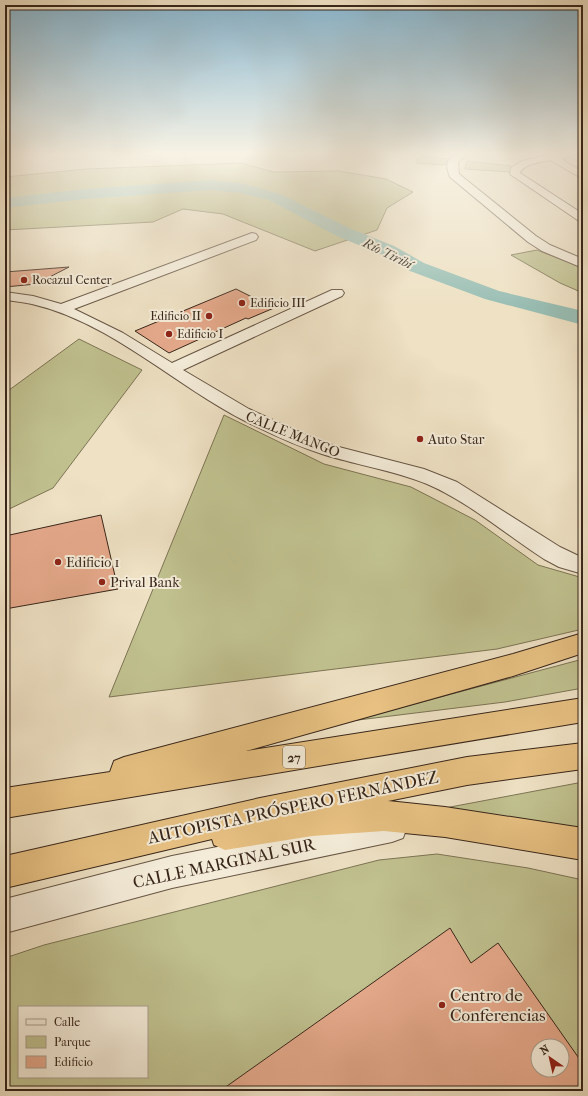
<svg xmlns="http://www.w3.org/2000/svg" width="588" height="1096" font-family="'IM FELL French Canon',serif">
  <rect width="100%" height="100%" fill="#eee1c4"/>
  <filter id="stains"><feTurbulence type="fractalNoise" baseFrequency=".005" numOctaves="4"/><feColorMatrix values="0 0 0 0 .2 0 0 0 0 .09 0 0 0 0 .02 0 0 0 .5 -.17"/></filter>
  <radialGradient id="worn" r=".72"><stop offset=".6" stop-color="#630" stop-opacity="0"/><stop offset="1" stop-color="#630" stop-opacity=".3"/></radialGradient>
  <path fill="#c0c18f" stroke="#7c7454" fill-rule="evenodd" d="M424,156L447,159L445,165L416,163L417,159Z
    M467,161L512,166L511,172L465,169Z
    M240,163L274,172L339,171L386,179L413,192L387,208L377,230L315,251L223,214L183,209L153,222L5,230V177L86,169Z
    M537,250L583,268V293L560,283L511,255Z
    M79,339L142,370L53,488L5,511V393Z
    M224,415L324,464L411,487L475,520L538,565L583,578V629L497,649L109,697Z
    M583,659V688L505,702L350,721Z
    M583,782V834L445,808Z
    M437,854L528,868L583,880V1091H5V958L44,945L379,860ZM19,1007H147V1077H19ZM538,1046H562V1070H538Z"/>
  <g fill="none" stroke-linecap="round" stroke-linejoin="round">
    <path fill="#99beb4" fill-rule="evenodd" d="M211,180L240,183L281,194L349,228L394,246L424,263L499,291L583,311V325L485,299L410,271L380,254L337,236L269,200L240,193L211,190L85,199L5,208V198L85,189Z"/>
  </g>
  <path fill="#e5a98b" stroke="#38261a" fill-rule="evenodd" d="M69,267L36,284L5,287V272Z
    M236,289L274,308L248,319L246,318L169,353L135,331Z
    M101,515L118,589L5,609V536Z
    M450,928L471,963L498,943L583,1064V1091H220ZM538,1046H562V1070H538Z"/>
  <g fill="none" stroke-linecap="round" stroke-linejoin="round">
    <g stroke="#654" stroke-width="2">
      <path id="minor" d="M457,153H468L458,162L459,174L536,236L550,245L583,259V268L542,251L528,242L450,177L447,168L448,161Z
        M557,153H579L561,159L583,172V179L550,160C541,162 523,164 520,173L583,214V222L579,221L510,174L511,168L522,161Z
        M252,233L256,234L258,237L256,240L74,309L123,333L172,363L332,290H342L344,293L342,296L183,370L249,409L306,435L335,446L424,469L457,482L560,547L583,558V574L559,567L544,559C505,534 469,502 427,484C393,470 356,465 322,454C297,446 273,435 249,423C176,387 113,323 32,304C23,302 14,301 5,300V292L33,296L61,304Z
        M392,812L403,816L407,827L403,838L392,842L172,888L5,933V899L172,856Z"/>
    </g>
    <g stroke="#38261a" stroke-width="2">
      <path id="highway" d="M583,633V653L513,676L246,751L583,698V722L5,818V788L110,772L114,761L124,757L513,654Z
        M583,743V769L467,785L388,801L445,807L583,828V860L445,837L384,831L312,836L225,850L214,845L212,839L5,888V856L260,798L467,757Z"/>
    </g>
    <use href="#minor" fill="#f4ecd9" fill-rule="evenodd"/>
    <use href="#highway" fill="#e7c082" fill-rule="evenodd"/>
  </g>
  <linearGradient id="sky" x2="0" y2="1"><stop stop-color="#88b8d3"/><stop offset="0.5" stop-color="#f7f2e4"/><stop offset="1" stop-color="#f7f2e4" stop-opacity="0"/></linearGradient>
  <rect width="588" height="307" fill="url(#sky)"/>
  <g fill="#8f2418" stroke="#f4ecd9" stroke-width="1.5">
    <circle cx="24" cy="280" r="4"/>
    <circle cx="242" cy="303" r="4"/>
    <circle cx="209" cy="316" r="4"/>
    <circle cx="169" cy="334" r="4"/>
    <circle cx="420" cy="439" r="4"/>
    <circle cx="58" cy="562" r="4"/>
    <circle cx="102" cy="582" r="4"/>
    <circle cx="442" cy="1005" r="4"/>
  </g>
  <g text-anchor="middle" stroke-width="4" stroke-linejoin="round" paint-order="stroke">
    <g font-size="12" fill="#38261a" stroke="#f4ecd9" text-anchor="start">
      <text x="32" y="284">Rocazul Center</text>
      <text x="250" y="307">Edificio III</text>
      <text x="201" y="320" text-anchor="end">Edificio II</text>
      <text x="177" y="338">Edificio I</text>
    </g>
    <g font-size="13" font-style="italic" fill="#504c40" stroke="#f4ecd9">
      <text transform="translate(388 253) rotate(26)" y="5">Río Tiribí</text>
    </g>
    <rect fill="#f4ecd9" stroke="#706153" stroke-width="1" x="283" y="746" width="22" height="22" rx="3"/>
    <g font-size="13" font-weight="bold" fill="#38261a">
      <text x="294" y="762">27</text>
    </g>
    <g font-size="14" fill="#38261a" stroke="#f4ecd9">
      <text transform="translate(293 434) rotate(22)" y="5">CALLE MANGO</text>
    </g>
    <g font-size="14" fill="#38261a" stroke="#f4ecd9" text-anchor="start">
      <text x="428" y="444">Auto Star</text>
      <text x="66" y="567">Edificio 1</text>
      <text x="110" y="587">Prival Bank</text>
    </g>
    <g font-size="17" fill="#38261a" stroke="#f4ecd9">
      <text transform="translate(293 807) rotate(-12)" y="6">AUTOPISTA PRÓSPERO FERNÁNDEZ</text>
      <text transform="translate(224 863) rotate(-12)" y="6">CALLE MARGINAL SUR</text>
    </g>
    <g font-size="17" fill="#38261a" stroke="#f4ecd9" text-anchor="start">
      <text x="450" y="1001">Centro de<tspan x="450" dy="20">Conferencias</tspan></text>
    </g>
  </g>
  <rect width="588" height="1096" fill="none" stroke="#eee1c4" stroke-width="20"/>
  <rect x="6" y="6" width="576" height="1084" fill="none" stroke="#38261a" stroke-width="2"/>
  <rect x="10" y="10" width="568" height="1076" fill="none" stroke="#38261a"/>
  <rect x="18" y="1006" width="130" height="72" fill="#f4ecd9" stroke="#a99d8d"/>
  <rect x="26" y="1019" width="20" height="6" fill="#f4ecd9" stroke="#a99d8d"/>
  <text x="54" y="1026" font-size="12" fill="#38261a">Calle</text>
  <rect x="26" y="1036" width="20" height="12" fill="#c0c18f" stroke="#a99d8d"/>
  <text x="54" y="1046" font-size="12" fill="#38261a">Parque</text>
  <rect x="26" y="1056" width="20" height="12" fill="#e5a98b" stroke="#a99d8d"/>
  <text x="54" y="1066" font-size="12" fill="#38261a">Edificio</text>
  <g transform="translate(550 1058) rotate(326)"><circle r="19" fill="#f4ecd9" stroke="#a99d8d"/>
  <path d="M0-3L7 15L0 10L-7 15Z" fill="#8f2418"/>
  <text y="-6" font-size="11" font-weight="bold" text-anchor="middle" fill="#38261a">N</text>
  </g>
  <rect width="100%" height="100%" filter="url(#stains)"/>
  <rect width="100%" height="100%" fill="url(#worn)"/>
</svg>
